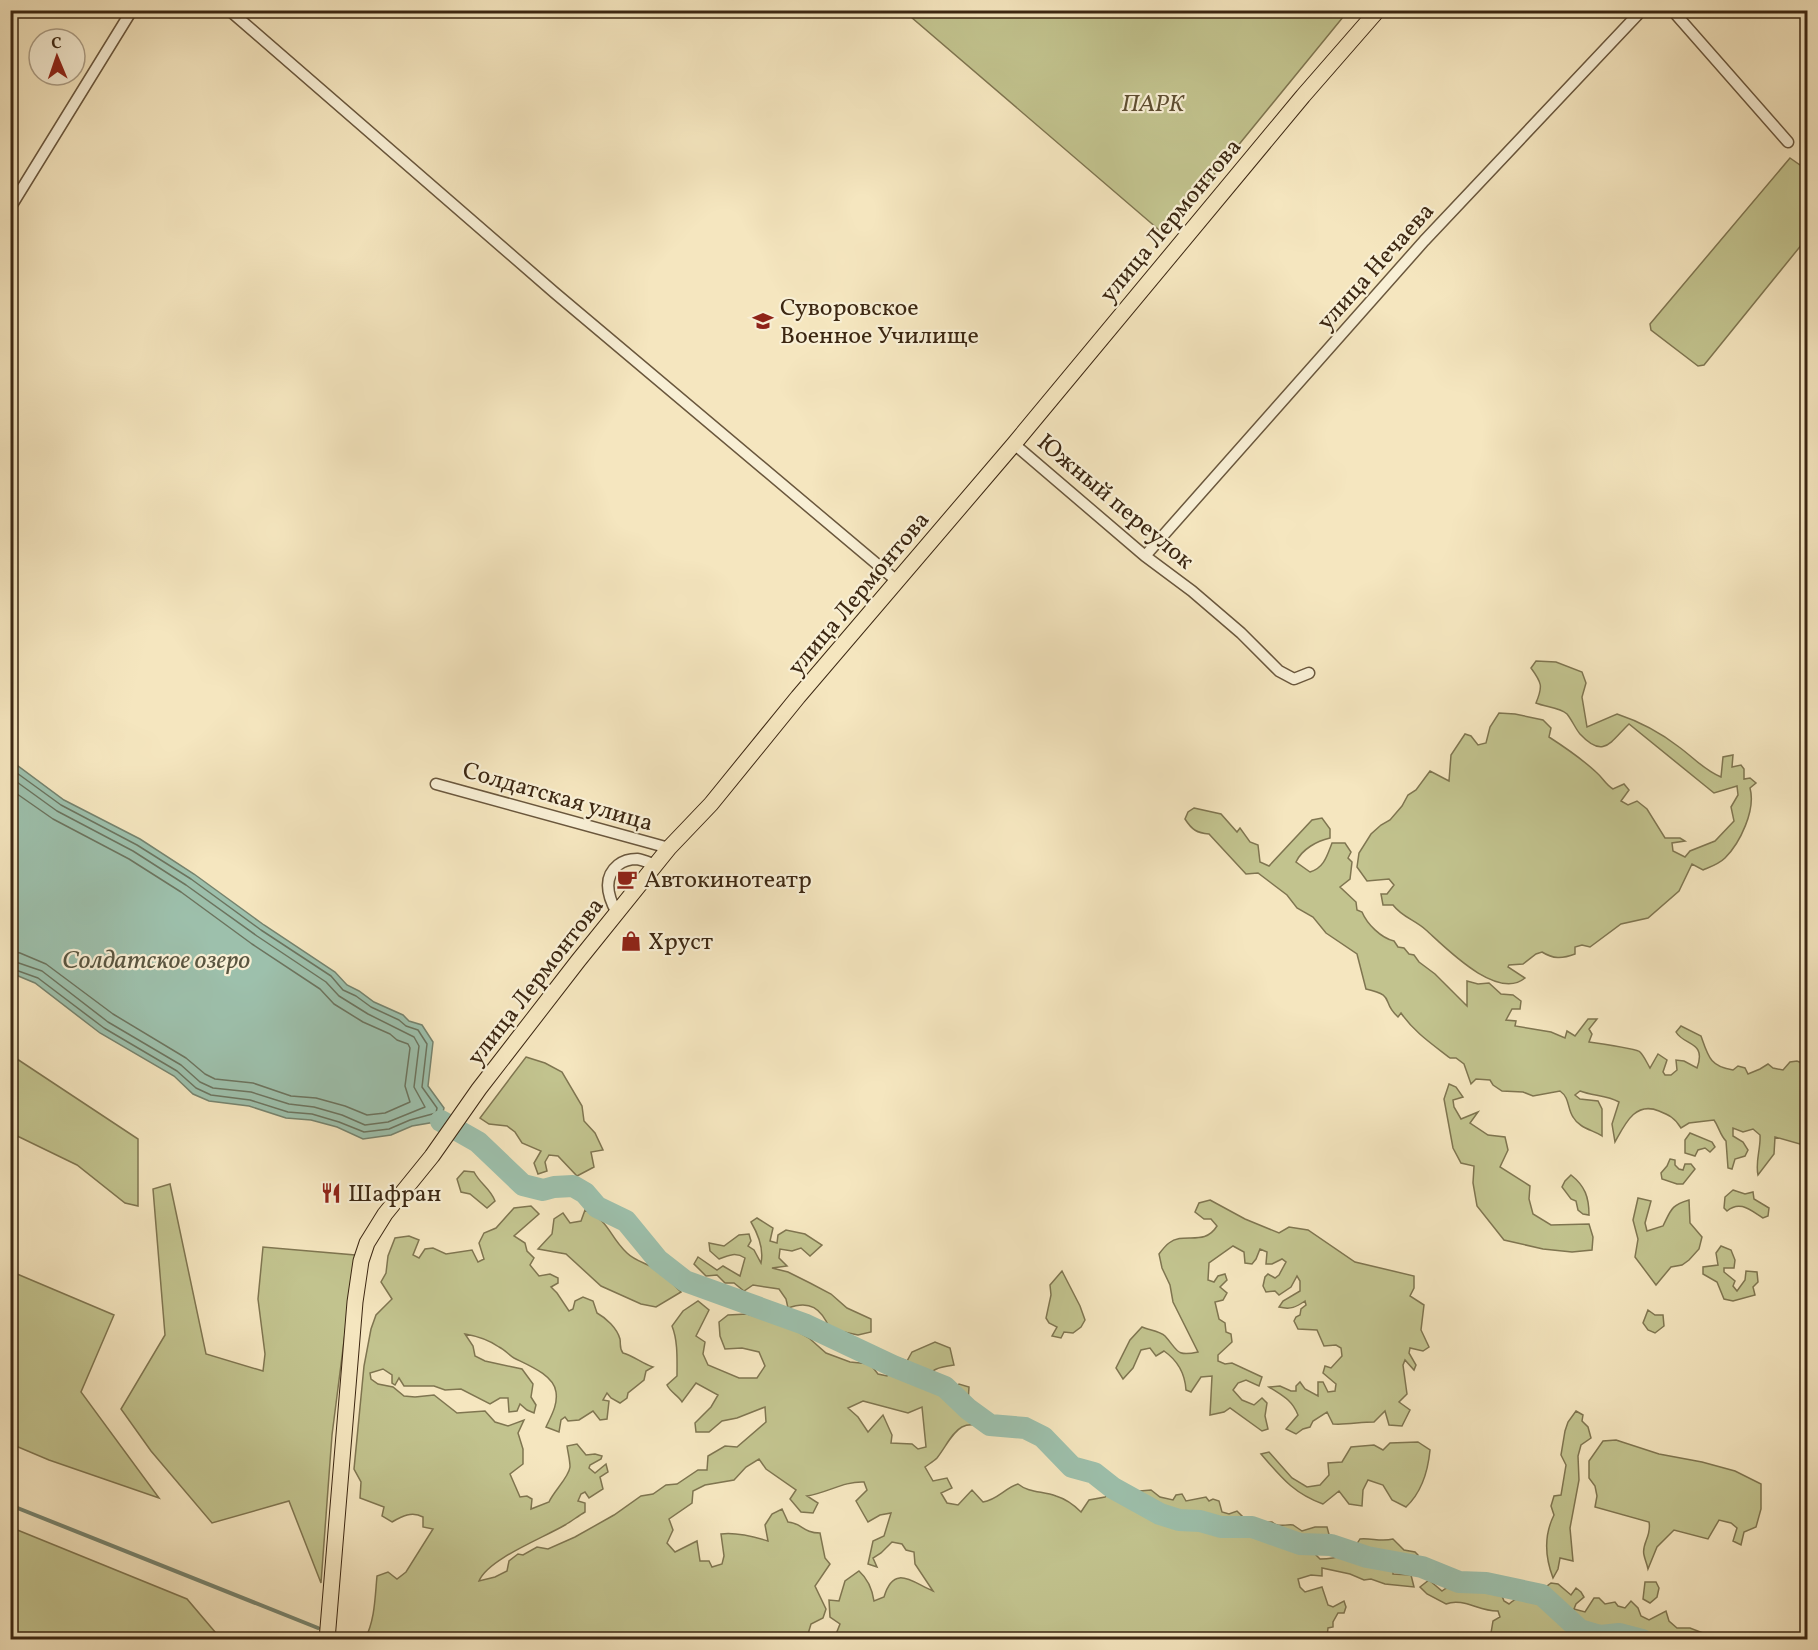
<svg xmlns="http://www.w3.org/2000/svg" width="1818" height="1650" font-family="Vollkorn,serif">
  <rect width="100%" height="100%" fill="#f5e6bf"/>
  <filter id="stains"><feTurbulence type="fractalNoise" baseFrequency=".00333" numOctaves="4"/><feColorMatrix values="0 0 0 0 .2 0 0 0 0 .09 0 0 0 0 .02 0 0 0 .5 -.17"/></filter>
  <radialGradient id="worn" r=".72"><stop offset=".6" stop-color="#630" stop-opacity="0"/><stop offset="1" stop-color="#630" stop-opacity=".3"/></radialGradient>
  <path fill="#c2c38e" stroke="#7f7550" stroke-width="1.5" fill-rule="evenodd" d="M904,11L1348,10V11L1165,235Z
    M1790,158L1807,170V238L1704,365L1698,366L1651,330L1650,324Z
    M1536,661L1556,662L1582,672L1586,683L1582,697L1587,727L1617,714C1638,721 1661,733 1679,747C1694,758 1704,770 1721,777L1723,757L1733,755L1732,767L1741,765L1744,769V779L1750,778L1756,783L1750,788C1756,810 1740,843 1725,858C1719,864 1710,867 1703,870L1692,864L1679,891L1648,918L1621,924L1590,947L1582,945L1575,947V954C1562,959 1553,959 1542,952L1536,954L1523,964L1509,965L1508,967L1525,978C1497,1001 1446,948 1426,930C1415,920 1402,917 1393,905H1383L1381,894H1387L1394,885L1389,879L1367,881L1357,867L1359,853L1371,834L1381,825L1390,820L1402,806L1408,795L1416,790L1430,771L1449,781L1451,755L1465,734L1471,736L1478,745L1486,743L1490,727L1499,713L1515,714L1543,720L1551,728L1549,737C1566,748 1582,759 1596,772C1603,778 1605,784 1613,789L1624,784L1629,790L1621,801L1628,805L1637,801L1647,809L1665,838H1680L1685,841L1672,843L1673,851L1685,857L1690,851L1715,841L1734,821L1731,807L1738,795L1737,786L1714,793L1629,724C1611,741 1604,760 1580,734C1575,728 1572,720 1567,714C1560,707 1545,707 1536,703C1543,686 1542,683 1531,668Z
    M1194,808L1221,814L1237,832L1240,828L1250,842L1258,845L1260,862L1269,866L1312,820L1322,818L1330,829V838C1317,841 1302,849 1296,862L1310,872C1324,868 1327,856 1332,843H1345L1351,852L1348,858L1352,862L1350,879L1340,887L1356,902L1357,910L1362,912C1367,924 1381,938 1394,941L1398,947L1404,948L1409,954L1414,955L1419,962L1435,974L1467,1006V981L1478,984L1489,983L1501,994L1513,995L1521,1001L1520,1009H1512L1506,1020L1516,1021L1515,1026L1551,1032L1565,1038L1567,1031L1575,1036L1588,1019H1597L1589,1029L1592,1034L1589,1042C1595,1043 1638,1049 1640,1052C1644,1056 1647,1063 1650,1068L1658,1054L1667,1060L1663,1072L1665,1075H1671L1677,1070L1676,1060L1684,1061L1697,1068C1707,1041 1684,1046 1676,1032L1681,1026L1701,1036C1708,1056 1710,1067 1733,1070L1738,1066L1745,1068L1748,1074L1760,1069L1768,1064L1773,1068L1783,1070L1790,1062L1797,1061L1807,1065V1146L1775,1137L1774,1154L1758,1175C1755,1161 1761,1149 1760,1135L1753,1129L1743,1132L1733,1128V1136L1743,1142L1748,1150L1745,1156L1735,1159L1732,1169L1728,1168L1726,1141C1720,1135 1719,1127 1714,1120L1689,1123L1681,1128C1675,1118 1669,1115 1659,1111C1635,1101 1625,1124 1615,1142L1612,1124L1619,1102C1607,1095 1593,1096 1580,1091L1575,1095L1580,1099L1598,1101L1602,1109V1136C1593,1130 1579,1128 1573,1117C1567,1108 1570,1098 1560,1091L1533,1096L1523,1092L1502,1091L1493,1085L1490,1080L1476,1079L1471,1084L1464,1064L1456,1058H1450C1432,1044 1414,1032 1401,1013L1398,1017C1380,1001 1397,996 1366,989L1357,954L1326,933L1313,917L1297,908L1287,895L1258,873L1246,874L1209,834C1197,833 1192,830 1185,819L1188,812Z
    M11,1055L138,1139V1206L125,1203L77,1165L11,1133Z
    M526,1057L545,1063L562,1072L582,1106L584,1121L595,1133L603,1150L591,1152L594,1167L577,1176L558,1156L549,1155L545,1162L547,1171L538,1174L534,1163L541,1151L522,1143L515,1132L507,1126L489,1124L480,1118Z
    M1449,1084L1456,1087L1463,1097L1453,1100L1454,1107L1461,1119L1478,1112L1470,1123L1488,1135L1505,1137L1508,1150L1500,1167L1530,1186L1529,1199L1533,1214L1551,1225L1589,1224L1593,1237L1592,1250L1572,1252L1543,1249L1504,1240L1477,1206L1473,1183L1474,1166L1461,1163L1453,1148L1444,1099Z
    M1690,1133L1712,1142L1715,1147L1710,1152L1705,1148L1698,1150L1695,1156L1685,1153V1140Z
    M1670,1159L1675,1160V1165L1679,1169L1683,1170L1685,1164H1691L1695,1169L1683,1184H1677L1662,1179L1661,1173L1667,1166Z
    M464,1171L474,1172C481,1185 490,1188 495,1201L487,1208L470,1194L461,1192L457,1179Z
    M1571,1175C1585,1186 1589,1197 1589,1215L1583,1214L1578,1210L1576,1201L1571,1199L1562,1187L1565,1181Z
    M170,1184L206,1354L263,1371L265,1354L258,1299L263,1247L355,1255L332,1435L321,1583L289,1501L212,1523L151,1451L121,1409L165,1335L153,1189Z
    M1733,1190L1745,1194L1753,1192L1754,1199L1769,1208L1768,1216L1763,1218C1750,1210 1740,1200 1727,1211L1724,1208L1725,1197Z
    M1638,1198L1651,1201L1645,1223L1647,1231L1663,1226C1671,1210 1671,1205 1689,1200L1690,1223L1702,1237L1699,1249L1689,1260L1682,1265L1671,1267L1656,1285L1635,1257L1638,1239L1633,1220Z
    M1210,1200L1245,1219L1279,1233L1289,1227L1308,1230L1355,1262L1414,1276V1288L1410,1296L1424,1305L1421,1330L1429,1347L1423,1351L1410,1348L1409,1353L1416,1365L1414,1370L1405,1360L1403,1365L1407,1394L1399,1402L1410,1410L1402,1426L1389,1425L1385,1411L1374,1422C1360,1422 1347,1425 1333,1424L1327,1412L1313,1421L1310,1427L1303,1429L1296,1434L1286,1429L1298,1415C1292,1400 1283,1396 1269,1387L1280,1386L1291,1391H1296V1386L1300,1382L1305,1389L1318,1396V1382H1323L1328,1392L1335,1391L1336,1384L1323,1373L1325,1366L1331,1368L1342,1356L1341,1348L1336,1345L1324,1346L1317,1330L1298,1329L1294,1321L1296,1317L1300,1315L1301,1309L1306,1305L1305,1301C1296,1307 1291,1310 1279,1307L1283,1301L1300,1291V1281L1297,1276L1291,1287L1279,1295L1275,1291L1266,1292L1263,1286L1265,1277L1268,1274L1275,1278L1279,1275L1286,1262L1282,1259L1272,1264H1266L1267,1252L1260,1249L1256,1259L1252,1264L1245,1263L1244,1252L1233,1246L1209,1263L1208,1280L1214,1282L1218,1276L1225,1274L1227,1280L1220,1287L1227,1293L1223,1300L1215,1302L1219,1319L1225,1323L1226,1332L1231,1334L1232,1342L1218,1355V1361L1225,1364L1232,1363L1262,1377L1259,1386L1246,1380L1238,1383L1233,1390L1242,1400L1254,1405L1262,1398L1267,1403L1265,1416L1268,1429L1262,1431L1230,1408L1224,1412L1210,1415L1212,1376L1201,1377L1191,1392L1186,1390C1185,1374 1177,1360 1164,1351L1156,1356L1150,1348L1141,1350L1133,1368L1123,1379L1116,1368L1130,1340L1142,1327C1149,1330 1160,1331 1165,1336C1178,1350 1175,1357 1198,1352L1173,1302L1170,1285L1162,1268L1159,1254C1162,1250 1165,1246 1169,1243C1184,1231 1204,1247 1217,1226L1211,1219H1204L1195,1212L1199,1203Z
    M531,1206L539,1214L514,1236L525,1243L527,1251L534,1258L530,1265L539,1276L550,1274L558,1278V1283L551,1287L557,1293L569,1311L573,1309L575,1301L583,1297L593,1301L597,1313C606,1318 617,1328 620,1339C621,1345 619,1348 623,1353C634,1356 641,1363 653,1367L646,1371L644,1380L628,1393L627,1398L620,1403L611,1398L607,1393L603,1400L609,1401L607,1419L600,1420L593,1411L579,1420L568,1421L565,1417L561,1420L559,1432L546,1427C551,1416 558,1405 556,1392C554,1375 528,1365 514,1358C509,1355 505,1350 499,1347C489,1340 477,1336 465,1334L473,1346L475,1356L485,1361L522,1369L533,1384L531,1397L536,1405L534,1413L527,1410L520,1404L517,1411L509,1412L508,1398H500L490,1404L461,1389L445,1390L434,1386H404L399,1378L395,1385L392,1383V1375L383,1369L370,1373L371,1379L378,1384L393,1387L404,1396L415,1397L434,1395L457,1413L485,1411L495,1422L508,1426L524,1420L518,1433L523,1449V1464L510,1474L520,1497L527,1496L532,1499L531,1509L549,1502C554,1491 569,1477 570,1467C570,1460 568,1453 567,1446L577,1444L586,1455L595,1454L602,1456L601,1459L590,1465L589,1468L595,1473L606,1464L608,1472L600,1477L603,1489L589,1498L585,1492L581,1494L578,1501L585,1503V1512C578,1516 572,1521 565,1525C543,1538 488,1559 479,1581L495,1577L507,1571L509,1561L518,1554L523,1555L537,1547L548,1549L575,1537L614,1515L641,1496L653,1494L666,1485L677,1484L698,1470H707L708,1456L725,1446L737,1447L766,1422L765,1407L737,1418L722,1421L709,1432H696L695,1423L711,1407L718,1395L696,1383L682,1402C678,1395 671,1393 667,1385L677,1376C677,1359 678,1341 672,1326L683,1311L698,1301L709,1310L696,1336L705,1342L703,1354L708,1365L739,1378H757L765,1366L759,1352L742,1348L725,1349L720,1336L719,1322L728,1315L747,1314L788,1326L809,1338L826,1353L850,1362L870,1364L878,1374L887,1376L896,1357L907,1361L912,1352L935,1342L950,1348L954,1365C938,1367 931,1369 922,1383L949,1394L959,1384L969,1387L968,1403L980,1412L990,1430C958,1414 953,1437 937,1458C934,1461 929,1464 925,1467L933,1481L947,1478L952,1488L941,1493L947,1503L958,1505L972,1490L983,1502C997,1500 1005,1488 1018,1484C1029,1493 1043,1491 1056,1496C1066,1499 1074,1505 1081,1512L1089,1500L1105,1497L1120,1484L1128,1492L1151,1490L1160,1497L1173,1500L1176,1495L1182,1494L1186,1501L1206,1497L1209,1501L1213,1499L1219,1501L1222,1512L1229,1514L1237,1511L1243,1517L1245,1523L1272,1522C1278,1528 1285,1524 1293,1525L1302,1531L1315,1527H1327L1330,1538L1323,1546L1316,1547L1314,1553L1320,1559C1337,1559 1351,1555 1360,1539C1372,1538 1381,1542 1393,1539L1404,1550L1415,1552L1418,1555L1413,1562L1393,1564V1574L1411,1575L1414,1587L1385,1584L1371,1579L1364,1580L1350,1574L1322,1568V1576L1311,1575L1298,1579L1300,1587L1305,1592L1322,1587L1328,1605L1333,1607L1344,1601L1346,1607L1344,1613H1338L1333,1622V1627L1328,1628L1327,1637L1330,1639H834L840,1624L830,1617L829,1600L839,1601L845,1581L859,1571C868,1579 872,1588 874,1601L884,1597C894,1563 913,1583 933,1591L915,1564L914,1552L906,1550L902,1544L892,1542L881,1553L873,1558L877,1567L868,1564L873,1541L884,1536L891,1513L880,1515L868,1522L856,1501L867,1490L864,1482C844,1481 827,1493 807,1496L818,1503L813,1513L801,1512L790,1499L796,1490L766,1469L759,1459L746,1467L734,1480L705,1485L693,1491L692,1503L669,1519L673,1530L667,1543L675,1552L697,1541L700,1561H709L712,1567L722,1564L724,1556L721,1534C735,1532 755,1537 768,1541L765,1525L772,1514L782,1509L788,1522C802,1523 803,1533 820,1533L825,1558L830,1564L815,1586L826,1609L823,1618L811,1624L808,1634L815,1639H365C375,1620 375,1597 377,1576L388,1572L397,1579L406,1572L433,1529L423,1527V1517C412,1511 402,1516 392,1522L382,1516L384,1507L360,1498L361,1482L354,1469L364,1366L371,1329L376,1315L392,1299L381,1282L386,1273L388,1256L395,1238L409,1236L419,1240L413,1255L419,1258L425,1249L433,1248L446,1254L472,1250L478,1262L484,1259L479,1243L484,1233L496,1228L514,1208ZM863,1401L908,1413L922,1407L926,1447L918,1449L912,1444L891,1443L892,1435L883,1415L868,1432L858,1417L848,1408Z
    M585,1210C611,1222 608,1235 627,1253C636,1262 650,1264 660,1272C667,1277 674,1285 681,1292L656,1307L641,1304L601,1286L566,1254L538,1249L552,1234L554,1219L563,1213L570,1223L581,1221Z
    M757,1218L773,1228L770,1241L777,1243L778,1235L786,1230L805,1234L822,1245L810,1256L801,1248L792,1251L780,1249L779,1258L787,1266L772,1268L788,1272L810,1283L831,1294L847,1308L871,1319V1332L858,1335L830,1329C821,1308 810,1300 788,1308L786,1299L779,1289L753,1285L744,1291L734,1283H725L717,1275L706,1276L694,1264L698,1257L717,1270L723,1266L740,1276L745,1258C736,1252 729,1255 719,1259L710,1251L709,1243L724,1246L739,1235L749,1234L751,1241L748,1246L754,1250L761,1263C764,1249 758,1234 751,1222Z
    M1721,1246L1731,1250L1735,1260L1734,1268H1724V1272L1735,1281L1733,1286L1737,1291L1745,1280L1746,1271L1757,1272L1758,1282L1753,1287L1755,1295L1733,1301L1724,1299L1717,1282L1703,1274V1267L1718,1265L1716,1253Z
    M10,1271L114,1315L81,1392L159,1498L49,1460L11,1444Z
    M1062,1271L1080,1306L1085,1320L1081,1327L1073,1333L1064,1332L1061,1338L1052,1336L1057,1327L1049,1323L1046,1318L1051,1295L1050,1285Z
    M1648,1310L1655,1315H1663L1664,1326L1655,1333L1648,1330L1643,1323Z
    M1576,1411L1583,1415L1582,1421L1588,1427L1591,1438L1581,1445L1578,1456L1579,1480L1570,1528L1573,1561L1560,1558L1558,1569L1553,1578C1545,1557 1544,1535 1554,1515L1551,1506L1554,1496L1561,1495L1566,1465L1561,1455L1565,1431L1568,1422Z
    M1616,1440L1659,1454L1702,1462L1735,1471L1761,1484V1509L1756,1527L1744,1532L1741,1545L1733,1541L1737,1528L1731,1523L1719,1520L1708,1539L1674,1530L1657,1547L1648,1569C1647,1564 1645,1560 1644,1555C1641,1544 1652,1536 1649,1522L1595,1507L1597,1496L1595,1486L1589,1478V1461L1603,1441Z
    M1418,1442L1430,1450C1428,1471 1422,1492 1406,1507L1392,1500L1383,1485L1368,1480L1363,1490L1362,1506L1349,1504L1339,1491L1323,1504C1293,1493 1281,1477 1261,1454L1269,1452L1292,1478L1307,1487L1320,1485L1329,1475L1328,1463L1342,1462L1351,1447L1374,1445L1383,1450L1390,1443Z
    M10,1527L187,1599L221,1639H11Z
    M1429,1580L1442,1591C1453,1582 1463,1588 1475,1591L1483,1588L1500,1591L1504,1601L1509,1604C1522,1592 1540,1593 1551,1583L1558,1584L1571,1595L1576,1588L1581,1592L1584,1597L1576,1604L1574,1609L1585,1612L1594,1598H1599L1605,1604L1615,1602L1618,1606L1625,1608L1631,1601L1638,1608L1641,1616L1649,1620L1666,1611L1669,1621L1677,1628H1690L1708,1635H1717L1723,1637L1727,1634H1735L1739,1637L1747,1636L1753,1639H1490L1493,1621L1500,1617L1498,1611C1480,1612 1463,1597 1446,1604L1427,1594L1420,1587Z
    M1645,1582H1656L1659,1588L1657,1597L1650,1603L1643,1599Z"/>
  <path fill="#9dc0ac" stroke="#76836e" stroke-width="1.5" d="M10,760L64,800L140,839L194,874L264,925L335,972L347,985L359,991L374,1002L403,1015L409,1021L422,1025L433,1042L428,1086L444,1108L441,1121L412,1126L391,1135L363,1139L337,1127L311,1120L286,1118L249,1106L209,1101L193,1094L174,1076L100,1033L35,983L11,973Z"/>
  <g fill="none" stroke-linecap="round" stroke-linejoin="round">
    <path stroke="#6c745f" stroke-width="1.5" d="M10,768L61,805L137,845L191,879L261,930L331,976L343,990L356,996L371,1007L399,1020L406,1026L418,1030L427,1044L422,1087L437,1108L436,1113L410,1120L389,1129L364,1132L339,1122L312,1114L288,1112L250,1100L211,1095L196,1088L177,1071L104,1028L38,978L10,968
      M10,777L57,811L133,851L186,885L257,936L326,982L339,996L368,1014L414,1037L419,1046L414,1087L425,1107L388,1122L365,1125L342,1115L314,1107L289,1104L251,1092L213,1088L200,1082L181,1065L108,1022L42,971L10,960
      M10,789L53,819L129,859L181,892L252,944L320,989L334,1004L363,1022L390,1034L397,1040L408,1044L410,1048L405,1086L410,1102L385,1113L367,1115L345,1106L316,1098L291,1096L253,1083L215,1079L205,1074L186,1058L113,1014L46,964L20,953L10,951"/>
    <path stroke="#76836e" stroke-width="4" d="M10,1505L318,1628"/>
    <path stroke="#9dc0ac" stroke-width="22" d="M441,1121L478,1142L523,1185L543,1190L554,1187L573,1186L585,1193L597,1207L626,1221L658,1260L685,1281L804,1324L893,1366L945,1387L968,1409L990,1425L1025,1428L1043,1437L1072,1467L1094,1473L1113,1488L1160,1514L1179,1520L1200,1521L1221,1527H1252L1300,1544L1331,1545L1367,1557L1422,1567L1459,1582L1486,1583L1542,1595L1580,1630L1600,1636L1619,1634L1642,1640"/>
    <g stroke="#6a573d" stroke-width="13">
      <path id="street" d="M229,10L555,293L897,581
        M1672,10L1788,142
        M10,208L132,10
        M1014,444L1145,556L1192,591L1241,633L1279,671L1294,679L1309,673
        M1145,556L1424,241L1642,10
        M436,784L669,848
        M617,913C608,897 602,878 618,865C623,861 631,859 637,859C643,860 650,863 656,865"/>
    </g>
    <g stroke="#3c2712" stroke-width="17">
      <path id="primary" d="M327,1640L355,1302L361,1261L367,1243L385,1214L432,1156L479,1089L578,961L669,848L711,804L798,697L1014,444L1303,96L1378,10"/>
    </g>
    <use href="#street" stroke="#f8efd5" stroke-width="10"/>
    <use href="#primary" stroke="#f5e6bf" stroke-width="15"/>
  </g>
  <defs>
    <g id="university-bare" transform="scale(1.62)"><path d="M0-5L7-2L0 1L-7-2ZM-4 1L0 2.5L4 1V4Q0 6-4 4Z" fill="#8f2418" stroke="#f8efd5" stroke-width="2.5" paint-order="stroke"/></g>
    <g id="cafe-bare" transform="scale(1.62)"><path d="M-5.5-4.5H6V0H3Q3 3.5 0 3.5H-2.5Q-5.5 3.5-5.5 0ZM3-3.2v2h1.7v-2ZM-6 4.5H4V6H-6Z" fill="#8f2418" stroke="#f8efd5" stroke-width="2.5" paint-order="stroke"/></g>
    <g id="shop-bare" transform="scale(1.62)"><path d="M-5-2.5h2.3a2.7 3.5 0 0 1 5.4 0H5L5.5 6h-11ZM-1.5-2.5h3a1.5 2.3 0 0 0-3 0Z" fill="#8f2418" stroke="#f8efd5" stroke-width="2.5" paint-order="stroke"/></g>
    <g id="restaurant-bare" transform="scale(1.62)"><path d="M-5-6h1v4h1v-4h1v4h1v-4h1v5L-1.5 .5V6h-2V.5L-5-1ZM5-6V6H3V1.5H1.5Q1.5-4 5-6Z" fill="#8f2418" stroke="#f8efd5" stroke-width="2.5" paint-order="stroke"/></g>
  </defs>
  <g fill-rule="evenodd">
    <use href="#university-bare" x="763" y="321"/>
    <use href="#cafe-bare" x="627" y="879"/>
    <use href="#shop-bare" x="631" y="941"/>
    <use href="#restaurant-bare" x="331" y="1193"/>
  </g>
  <g text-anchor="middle" stroke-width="4.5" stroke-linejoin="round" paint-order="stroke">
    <g font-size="24" font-style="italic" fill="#5e4e31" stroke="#f8efd5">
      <text x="1153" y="111">ПАРК</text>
    </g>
    <g font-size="24" fill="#3c2712" stroke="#f8efd5">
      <text transform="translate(1170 220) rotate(-50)" y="8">улица Лермонтова</text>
      <text transform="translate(1375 266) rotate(-48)" y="8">улица Нечаева</text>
      <text transform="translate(1116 501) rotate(40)" y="8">Южный переулок</text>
      <text transform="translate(858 593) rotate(-50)" y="8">улица Лермонтова</text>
      <text transform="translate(558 796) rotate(16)" y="8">Солдатская улица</text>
      <text transform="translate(535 981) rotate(-52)" y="8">улица Лермонтова</text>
    </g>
    <g font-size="24" fill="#3c2712" stroke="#f8efd5" text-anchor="start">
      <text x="780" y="315">Суворовское<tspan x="780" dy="28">Военное Училище</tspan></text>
      <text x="644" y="887">Автокинотеатр</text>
      <text x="648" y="949">Хруст</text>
      <text x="348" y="1201">Шафран</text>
    </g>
    <g font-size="26" font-style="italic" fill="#595540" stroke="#f8efd5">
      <text x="156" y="968">Солдатское озеро</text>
    </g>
  </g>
  <rect width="1818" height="1650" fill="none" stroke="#f5e6bf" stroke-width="36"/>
  <rect x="12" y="12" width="1794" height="1626" fill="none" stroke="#3c2712" stroke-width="3"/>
  <rect x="18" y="18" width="1782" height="1614" fill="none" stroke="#3c2712" stroke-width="1.5"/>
  <g transform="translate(57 57) rotate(358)"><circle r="28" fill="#f8efd5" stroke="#ad9f87" stroke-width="1.5"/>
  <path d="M0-4.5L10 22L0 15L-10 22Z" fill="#8f2418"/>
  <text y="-9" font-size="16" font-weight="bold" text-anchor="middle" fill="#3c2712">С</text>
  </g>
  <rect width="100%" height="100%" filter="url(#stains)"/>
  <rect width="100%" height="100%" fill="url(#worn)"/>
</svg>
